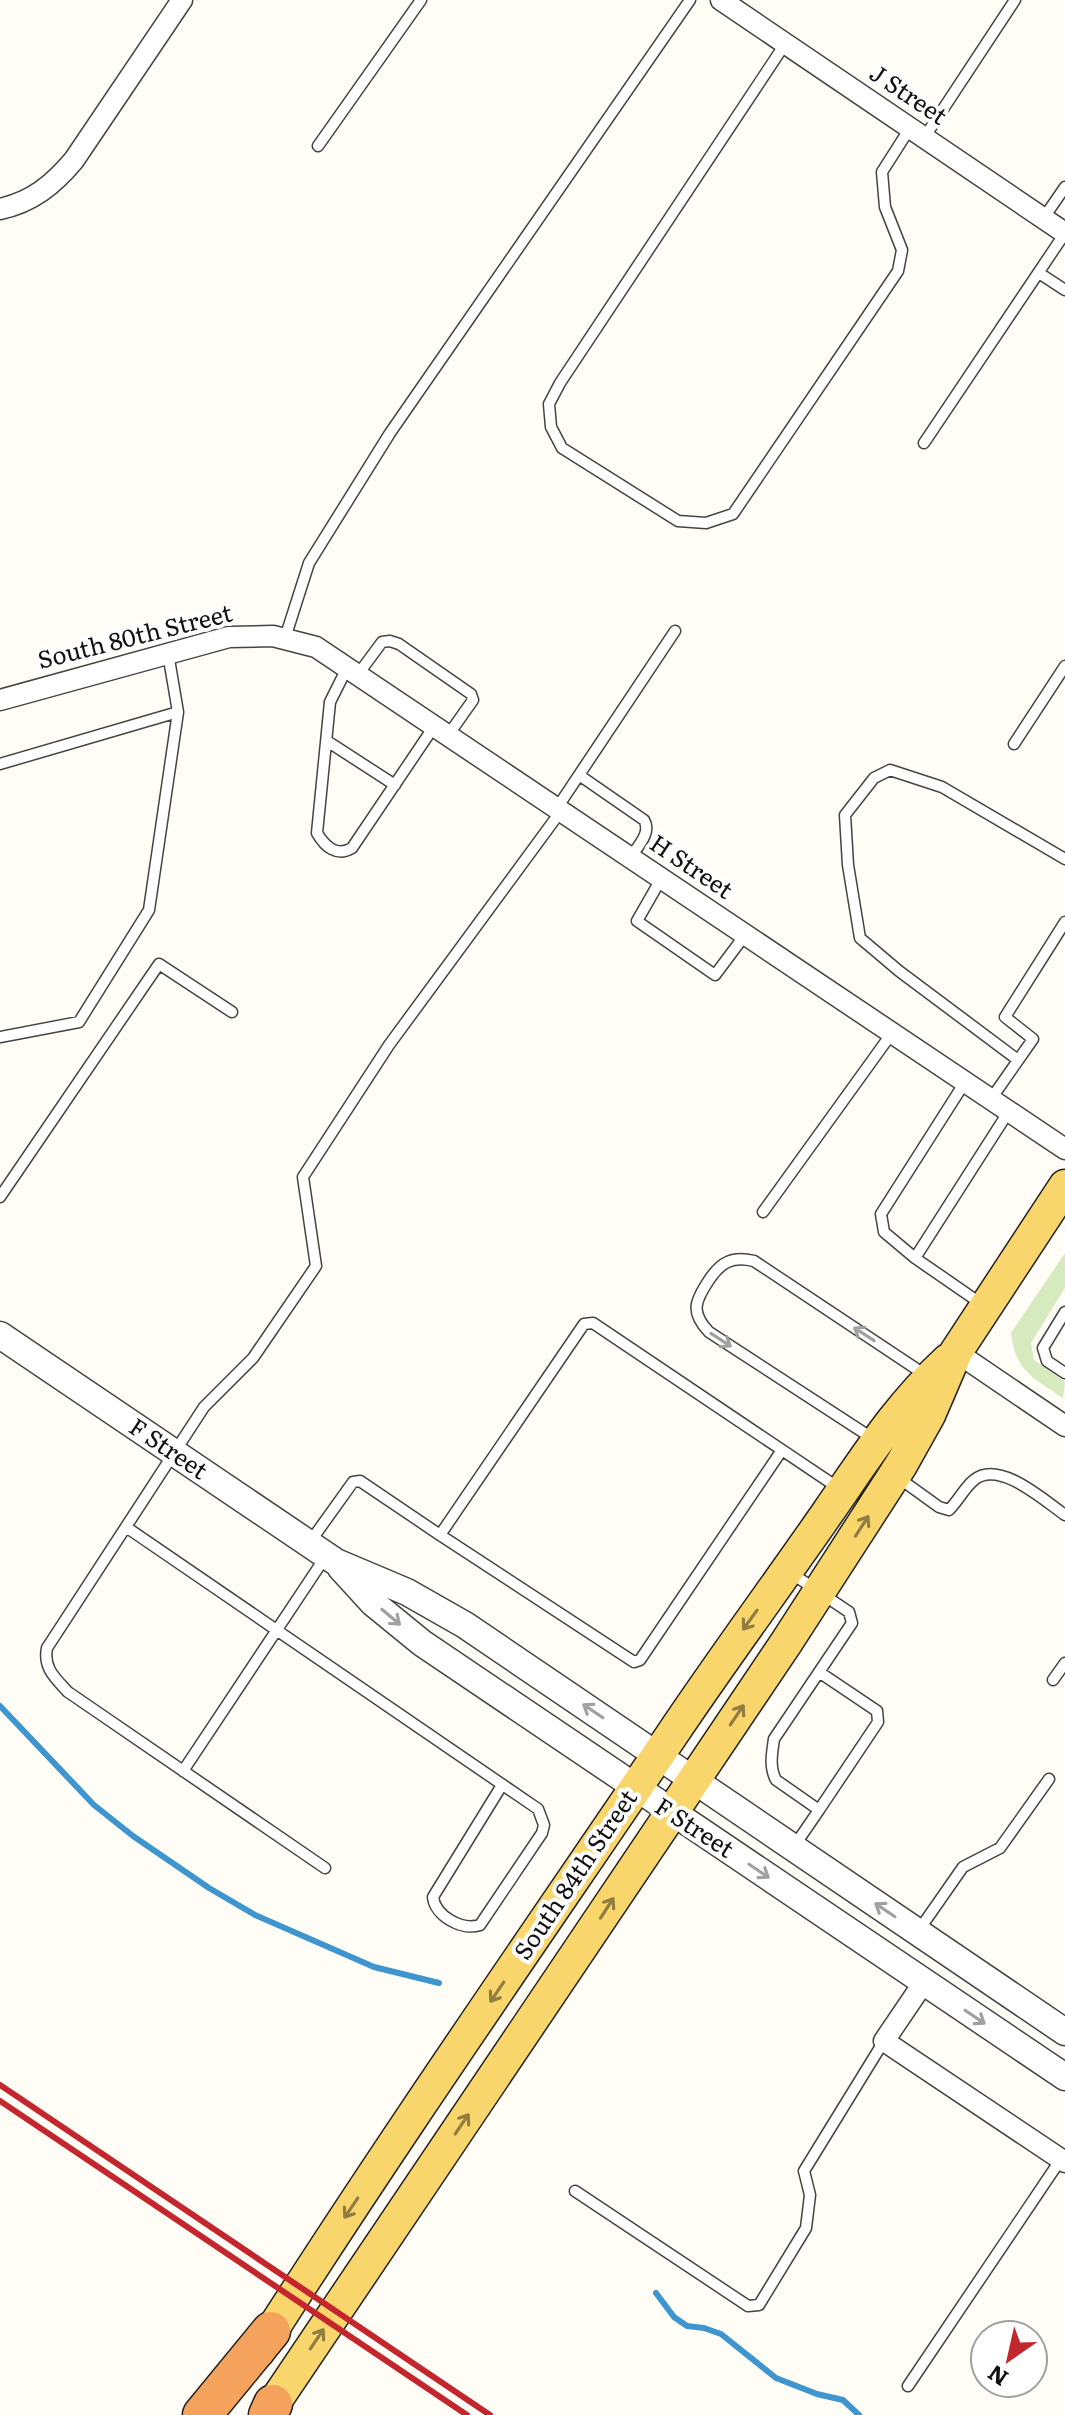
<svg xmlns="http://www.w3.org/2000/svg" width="1065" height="2415" font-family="Literata,serif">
  <rect width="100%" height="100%" fill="#fffdf5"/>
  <path fill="#d5ebbd" d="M1065,1253V1288L1031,1343L1034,1360L1065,1382L1063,1398C1034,1378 1015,1371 1011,1333Z"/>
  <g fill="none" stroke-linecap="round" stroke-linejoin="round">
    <path stroke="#3f96cf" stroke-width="6" d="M0,1706L94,1805L133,1836L209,1888L255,1915L374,1967L439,1983
      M656,2293L674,2317L687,2326L704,2328L721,2334L776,2378L817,2394L843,2400L859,2415"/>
    <g stroke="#444" stroke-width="13">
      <path id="service" d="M785,44L560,383L549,404L551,427L562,448L678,521L706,523L733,514L898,271L902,250L885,207L882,172L910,128
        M924,138L1015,0
        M318,146L421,0
        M1043,219L1065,187
        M1039,273L1065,290
        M924,443L1065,233
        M285,638L309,563L390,433L690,0
        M347,668L330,702L317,833C325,847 337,857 352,848L435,725
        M359,673L382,642L390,641L399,644L471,694L473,700L449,734
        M327,741L395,785
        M1014,744L1065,666
        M0,764L178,712
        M579,775L644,820C652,833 637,847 630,858
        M557,808L675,631
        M661,879L637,921L715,975L745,935
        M0,1037L79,1022L149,910L178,712L168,653
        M1018,1060L899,971L860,938L848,865L845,815L874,778L890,770L942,787L1065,859
        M965,1082L881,1214L884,1232L915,1258L983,1305
        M991,1099L1033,1039L1005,1017L1065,922
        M0,1197L159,964L232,1012
        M763,1212L892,1033
        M915,1258L1009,1111
        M1065,1312L1043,1348L1047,1361L1065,1373
        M875,1440L709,1332C690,1312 695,1301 709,1280C721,1262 732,1256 754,1261L927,1376
        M896,1476L939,1507L949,1510C958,1501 965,1487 974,1480C999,1459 1045,1501 1065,1515
        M126,1527L538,1809L544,1825L542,1833L480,1925C462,1931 435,1916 433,1897L502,1785
        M440,1535L634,1662L640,1660L782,1450
        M310,1542L353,1482L360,1481L440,1535L584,1324L593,1323L840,1489
        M791,1573L849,1612L852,1623L774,1739C772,1753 769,1767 776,1780L819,1810L793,1848
        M1053,1680L1065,1663
        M183,1771L326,1556
        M819,1810L878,1722L877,1711L819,1672
        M325,1868L68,1692C55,1678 43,1668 47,1648L204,1407L253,1358L316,1266L303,1177L389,1045L561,811
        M919,1930L963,1867L1000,1848L1049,1779
        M575,2191L748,2306L759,2305L806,2228L810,2195L804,2171L884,2041
        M908,2386L1061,2159"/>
    </g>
    <g stroke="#444" stroke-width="23">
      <path id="minor" d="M721,0L1065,233
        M0,209C32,202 53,185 74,160L182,0
        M0,700L229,637L273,636L316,647L1065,1149
        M956,1352L1065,1426
        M924,1982L884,2041L1065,2162"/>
    </g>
    <g stroke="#444" stroke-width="29">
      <path id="tertiary" d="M0,1335L336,1562L407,1592L465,1625L1065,2032
        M341,1568L373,1603L422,1643L1065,2077"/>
    </g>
    <g stroke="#222" stroke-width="35">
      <path id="primary" d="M258,2352C391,2143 532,1941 671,1736C722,1660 776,1587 828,1512C867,1456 897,1407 948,1360
        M266,2415L786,1643L901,1465L929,1415L956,1352L1065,1186"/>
    </g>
    <g stroke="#222" stroke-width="41">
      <path id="motorway" d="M202,2415L271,2331
        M268,2415L273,2404"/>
    </g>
    <use href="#service" stroke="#fff" stroke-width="10"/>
    <use href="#minor" stroke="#fff" stroke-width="20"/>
    <use href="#tertiary" stroke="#fff" stroke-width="26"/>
    <use href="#primary" stroke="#f9d66b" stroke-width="32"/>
    <use href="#motorway" stroke="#f5a25d" stroke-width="38"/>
    <path stroke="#c4262e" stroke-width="6" d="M0,2085L490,2415
      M0,2101L467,2415"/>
  </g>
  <defs><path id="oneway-shaft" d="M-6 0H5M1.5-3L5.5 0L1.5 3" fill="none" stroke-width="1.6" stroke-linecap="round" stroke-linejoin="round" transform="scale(2)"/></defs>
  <g stroke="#a0a0a0">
    <use href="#oneway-shaft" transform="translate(864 1334) rotate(-147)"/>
    <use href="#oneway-shaft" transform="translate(721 1340) rotate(33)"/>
    <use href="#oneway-shaft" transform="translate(391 1617) rotate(40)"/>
    <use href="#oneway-shaft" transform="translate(593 1711) rotate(-146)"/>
    <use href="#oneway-shaft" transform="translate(759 1871) rotate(34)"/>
    <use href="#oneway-shaft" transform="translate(885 1910) rotate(-146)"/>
    <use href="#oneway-shaft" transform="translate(975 2017) rotate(34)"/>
  </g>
  <g stroke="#917d42">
    <use href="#oneway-shaft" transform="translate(862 1526) rotate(-57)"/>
    <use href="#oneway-shaft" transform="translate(750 1620) rotate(126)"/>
    <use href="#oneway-shaft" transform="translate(737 1715) rotate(-56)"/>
    <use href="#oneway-shaft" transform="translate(607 1908) rotate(-57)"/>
    <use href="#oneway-shaft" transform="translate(497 1992) rotate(124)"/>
    <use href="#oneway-shaft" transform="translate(462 2124) rotate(-56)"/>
    <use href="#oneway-shaft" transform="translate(351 2208) rotate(124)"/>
    <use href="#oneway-shaft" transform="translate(317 2339) rotate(-56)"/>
  </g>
  <g text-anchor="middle" stroke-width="8" stroke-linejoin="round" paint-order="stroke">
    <g font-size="24" fill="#111" stroke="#fff">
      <text transform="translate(908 95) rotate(34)" y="8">J Street</text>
      <text transform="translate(135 637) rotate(-14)" y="8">South 80th Street</text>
      <text transform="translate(691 867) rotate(34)" y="8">H Street</text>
      <text transform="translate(168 1449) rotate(34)" y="8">F Street</text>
      <text transform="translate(694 1828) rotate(33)" y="8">F Street</text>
      <text transform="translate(576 1875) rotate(-56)" y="8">South 84th Street</text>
    </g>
  </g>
  <g transform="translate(1009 2359) rotate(214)"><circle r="38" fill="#ffffff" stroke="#a0a0a0" stroke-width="2"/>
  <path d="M0-6L14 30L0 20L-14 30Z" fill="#c4262e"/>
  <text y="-12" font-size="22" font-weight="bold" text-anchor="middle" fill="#111111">N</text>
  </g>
</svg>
